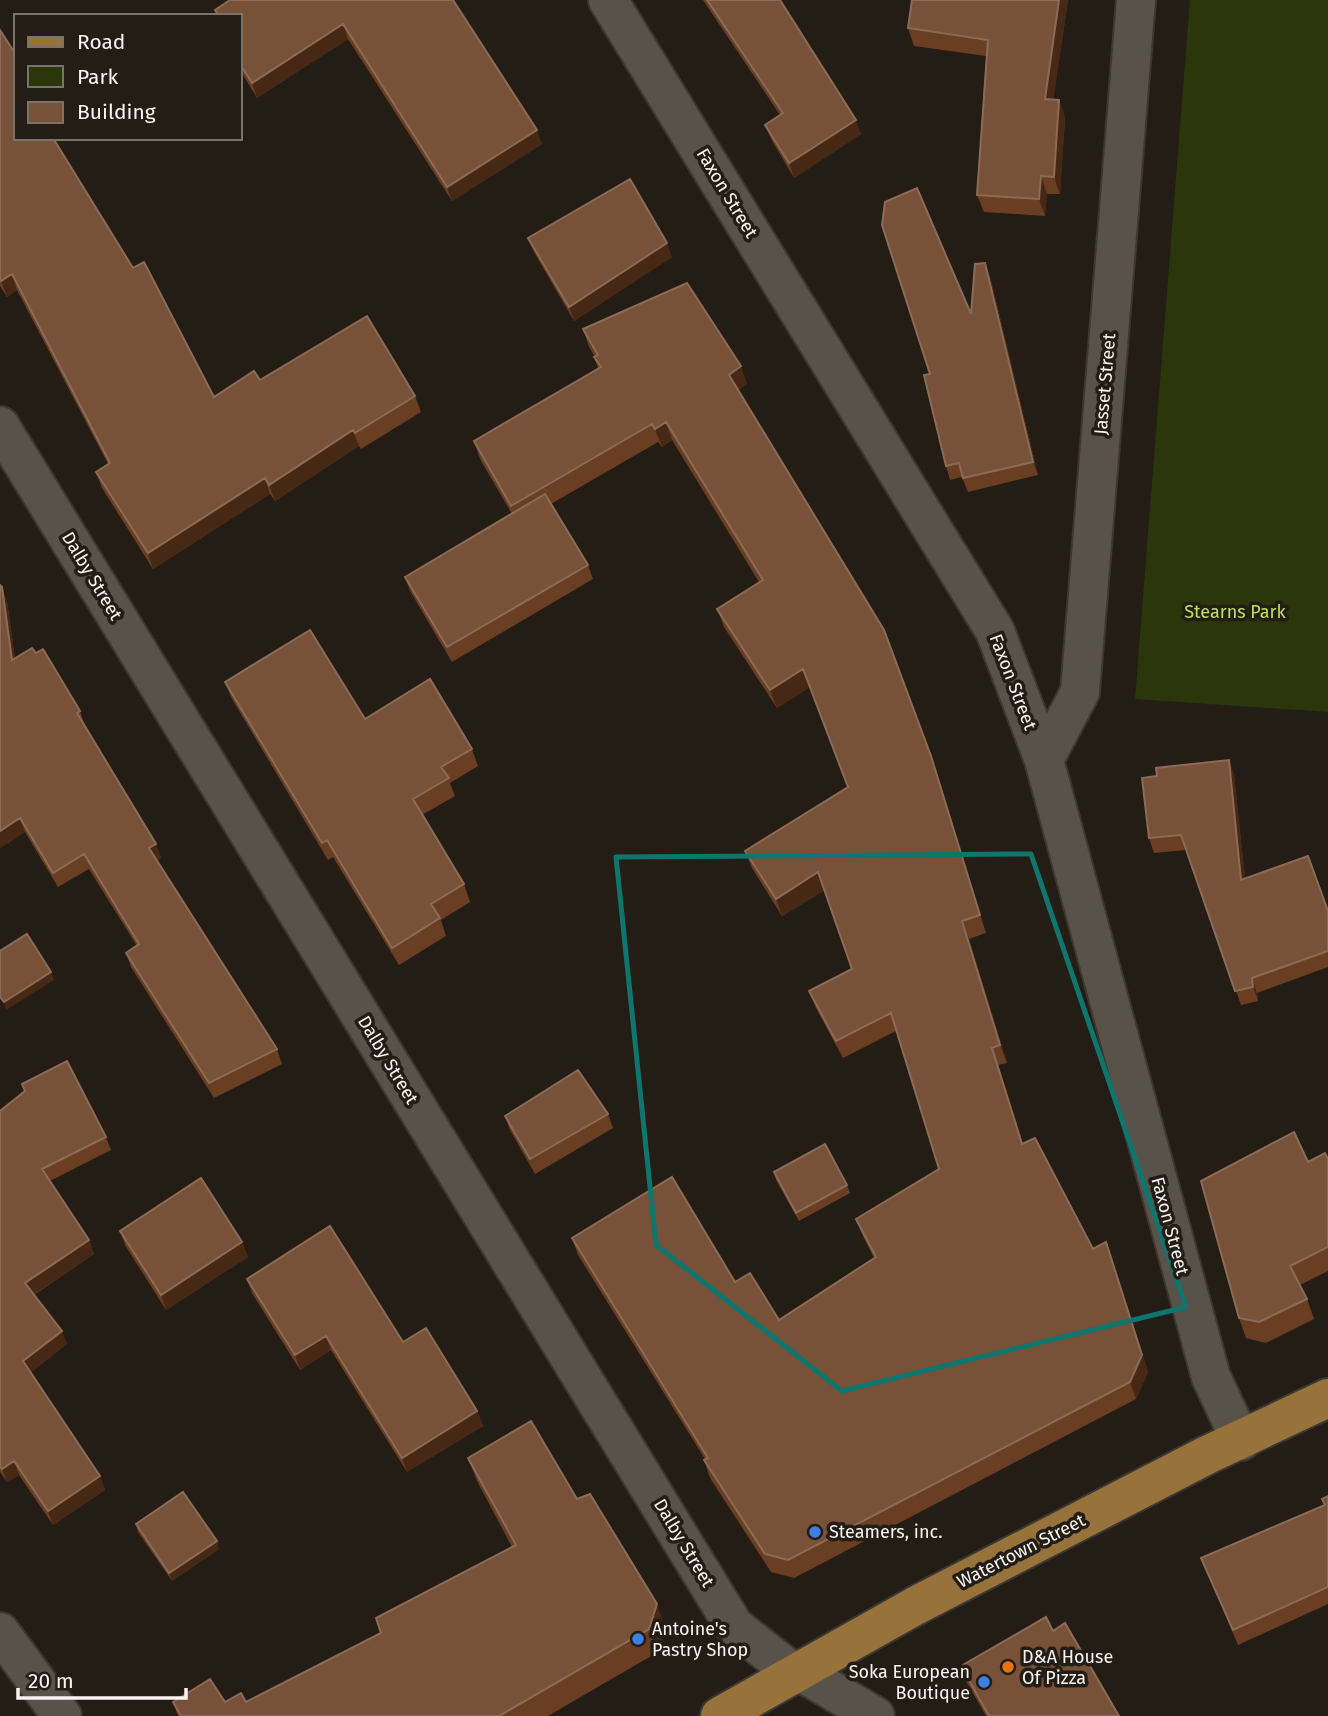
<svg xmlns="http://www.w3.org/2000/svg" width="1328" height="1716" font-family="'Fira Sans',sans-serif">
  <rect width="100%" height="100%" fill="#231d16"/>
  <path fill="#2b370b" d="M1190,0H1328V712L1135,699Z"/>
  <g fill="none" stroke-linecap="round" stroke-linejoin="round">
    <g stroke="#3b3732" stroke-width="42">
      <path id="minor" d="M608,0L995,631L1044,760L1211,1377L1241,1441
        M0,426L734,1626L796,1675
        M1044,760L1080,692L1136,0
        M0,1632L62,1716
        M801,1672L875,1716"/>
    </g>
    <g stroke="#3b3732" stroke-width="42">
      <path id="major" d="M720,1716L915,1606L1207,1455L1328,1398"/>
    </g>
    <use href="#minor" stroke="#59524a" stroke-width="38"/>
    <use href="#major" stroke="#97723a" stroke-width="38"/>
  </g>
  <path fill="#693e23" d="M453,0L542,144L452,201L348,39L257,98L240,70V16H217L215,10Z
    M703,0H780L861,134L794,178L771,139L765,125L780,115Z
    M1068,0L1053,100H1059L1065,118L1060,194H1047L1045,216L984,212L977,195L986,56L914,46L908,28Z
    M0,30L16,138L133,268L214,397L260,380L415,396L421,412L361,449L359,446L275,501L270,494L153,569L102,488L96,472L108,464L17,290L7,297L0,286Z
    M528,238L672,257L574,321L534,252Z
    M990,276L1038,475L968,492L962,477L950,480L946,466L930,374L971,314Z
    M583,329L747,384L738,390L937,774L986,933L969,939L1007,1063L998,1065L1023,1144L1093,1249L1106,1242L1148,1372L1136,1399L794,1578L771,1572L710,1478L704,1460L705,1459L578,1255L572,1238L735,1282L779,1320L874,1258L863,1236L856,1219L939,1169L896,1031L843,1058L816,1008L809,991L852,969L825,890L782,916L752,868L745,851L848,788L810,687L777,708L724,627L717,609L759,582L672,440L662,447L658,442L551,504L588,565L593,579L452,662L410,591L405,577L512,514L480,459L474,441L598,368L594,357H595L589,347Z
    M7,601L15,658L36,653L80,711L85,726L156,844L161,858L157,861L277,1049L282,1064L214,1098L131,967L126,953L137,946L89,869L58,887L25,832L0,848Z
    M225,682L472,749L478,766L450,783L455,796L422,815L464,884L470,902L441,920L446,936L399,965L333,857L328,860L232,699Z
    M1229,760L1234,775L1245,879L1328,911V967L1257,993L1258,1001L1241,1005L1186,850L1154,853L1149,838L1157,776Z
    M22,1084L106,1137L111,1150L50,1181L89,1240L94,1254L34,1295L67,1344L30,1372L100,1476L105,1490L53,1525L19,1475L7,1482L0,1472V1111L25,1092Z
    M608,1114L613,1128L535,1174L510,1130L505,1116Z
    M1328,1159V1271L1300,1285L1307,1299L1314,1319L1266,1343L1246,1338L1239,1318L1308,1162Z
    M774,1172L847,1185L850,1193L799,1221L776,1180Z
    M120,1231L242,1242L248,1257L166,1310L125,1245Z
    M247,1279L403,1342L477,1411L483,1426L407,1472L331,1350L300,1370L252,1293Z
    M468,1458L577,1499L665,1627L658,1652L548,1716H178L173,1702H246L381,1633L512,1547L477,1481Z
    M1328,1496V1604L1238,1645L1201,1558L1325,1506Z
    M136,1524L219,1549L172,1581L138,1532Z
    M1053,1631L1119,1716H986L966,1681L961,1666Z"/>
  <path fill="#462815" d="M1059,0H1068L1051,117L1045,99Z
    M343,24L348,39L257,98L252,83Z
    M1059,100L1065,118L1060,194L1054,177Z
    M856,120L861,134L794,178L789,163Z
    M537,130L542,144L452,201L447,187Z
    M1041,176L1047,194L1045,216L1039,199Z
    M667,243L672,257L574,321L569,307Z
    M985,263L990,276L1038,475L1033,462Z
    M12,274L17,290L7,297L1,281Z
    M741,366L747,384L735,392L729,375Z
    M666,422L672,440L662,447L655,429Z
    M353,430L359,446L275,501L269,485Z
    M265,478L270,494L153,569L148,553Z
    M2,587L7,601L17,674L12,660Z
    M803,669L810,687L777,708L770,690Z
    M931,756L937,774L986,933L980,915Z
    M1229,760L1234,775L1247,895L1241,880Z
    M20,818L25,832L0,848V831Z
    M156,844L161,858L154,863L149,848Z
    M818,872L825,890L782,916L776,899Z
    M962,921L969,939L1007,1063L1000,1045Z
    M51,972L54,980L6,1010L4,1002Z
    M1252,978L1257,993L1258,1001L1253,987Z
    M992,1048L998,1065L1029,1162L1022,1144Z
    M89,1240L94,1254L30,1297L25,1283Z
    M242,1242L248,1257L166,1310L161,1295Z
    M1106,1242L1148,1372L1136,1399L1130,1382Z
    M62,1331L67,1344L28,1375L23,1361Z
    M326,1336L331,1350L300,1370L295,1355Z
    M477,1411L483,1426L407,1472L402,1458Z
    M14,1461L19,1475L7,1482L2,1469Z
    M100,1476L105,1490L53,1525L48,1511Z
    M217,1541L219,1549L172,1581L169,1573Z
    M657,1604L665,1627L658,1652L649,1629Z"/>
  <path fill="#785139" stroke="#8c6b56" stroke-width="2" d="M230,0H453L537,130L447,187L343,24L252,83L240,64V16H219L215,10Z
    M707,0H780L856,120L789,163L765,125L783,113Z
    M912,0H1059L1045,99L1059,100L1054,177L1041,176L1039,199L977,195L988,40L908,28Z
    M0,30L16,55V138H53L133,268L144,262L214,397L254,371L260,380L367,316L415,396L355,433L353,430L269,485L265,478L148,553L96,472L110,463L12,274L1,281L0,279Z
    M630,179L667,243L569,307L528,238Z
    M917,188L971,314L975,264L985,263L1033,462L963,478L959,463L946,466L924,375L930,374L882,225L885,202Z
    M687,283L741,366L729,375L884,630L931,756L980,915L962,921L1000,1045L992,1048L1022,1144L1035,1138L1093,1249L1106,1242L1142,1355L1130,1382L788,1560L765,1554L704,1460L708,1458L572,1238L672,1177L735,1282L750,1273L779,1320L876,1257L856,1219L939,1169L891,1013L836,1041L809,991L852,969L818,872L776,899L745,851L848,787L803,669L770,690L717,609L763,580L666,422L655,429L652,424L511,506L474,441L601,367L594,357L598,355L583,329Z
    M545,494L588,565L447,647L405,577Z
    M0,585L2,587L12,660L32,648L36,653L43,649L80,711L77,713L156,844L149,848L277,1049L209,1083L126,953L139,944L84,854L53,873L20,818L0,831Z
    M310,630L365,719L430,679L472,749L441,767L449,778L413,799L464,884L431,904L440,918L392,948L327,840L322,843L225,682Z
    M1229,760L1241,880L1308,856L1328,911V951L1252,978L1253,987L1235,991L1181,835L1149,838L1142,778L1157,776L1156,768Z
    M27,934L51,972L4,1002L0,997V951Z
    M67,1061L106,1137L42,1169L89,1240L25,1283L62,1331L23,1361L100,1476L48,1511L14,1461L2,1469L0,1466V1111L25,1091L22,1084Z
    M578,1070L608,1114L530,1159L505,1116Z
    M1294,1132L1308,1162L1325,1153L1328,1159V1247L1290,1266L1307,1299L1259,1322L1239,1318L1201,1181Z
    M825,1144L847,1185L796,1213L774,1172Z
    M201,1178L242,1242L161,1295L120,1231Z
    M330,1226L403,1342L426,1328L477,1411L402,1458L326,1336L295,1355L247,1279Z
    M531,1421L577,1499L590,1494L657,1604L649,1629L499,1716H181L173,1702L210,1679L225,1702L241,1693L246,1702L381,1633L376,1618L516,1545L468,1458Z
    M183,1492L217,1541L169,1573L136,1524Z
    M1328,1496V1587L1233,1630L1201,1558L1325,1505L1322,1499Z
    M1046,1617L1053,1631L1065,1623L1119,1716H989L961,1666Z"/>
  <path fill="none" stroke="#0f766e" stroke-width="5" stroke-linejoin="round" d="M1031,854L1186,1307L842,1391L656,1245L616,857Z"/>
  <g fill="#3f7fe0" stroke="#231d16" stroke-width="2.5">
    <circle cx="815" cy="1532" r="7"/>
    <circle cx="638" cy="1639" r="7"/>
    <circle cx="984" cy="1682" r="7"/>
  </g>
  <circle fill="#e8710a" stroke="#231d16" stroke-width="2.5" cx="1008" cy="1667" r="7"/>
  <g text-anchor="middle" stroke-width="7" stroke-linejoin="round" paint-order="stroke">
    <g font-size="18" fill="#f8f4ef" stroke="#231d16">
      <text transform="translate(727 193) rotate(59)" y="6">Faxon Street</text>
      <text transform="translate(1105 384) rotate(-85)" y="6">Jasset Street</text>
      <text transform="translate(92 576) rotate(59)" y="6">Dalby Street</text>
      <text transform="translate(1013 682) rotate(69)" y="6">Faxon Street</text>
      <text transform="translate(388 1060) rotate(59)" y="6">Dalby Street</text>
      <text transform="translate(1170 1226) rotate(75)" y="6">Faxon Street</text>
      <text transform="translate(684 1543) rotate(59)" y="6">Dalby Street</text>
      <text transform="translate(1021 1551) rotate(-27)" y="6">Watertown Street</text>
    </g>
    <g font-size="18" fill="#bbe060" stroke="#231d16">
      <text x="1235" y="618">Stearns Park</text>
    </g>
    <g font-size="18" fill="#f8f4ef" stroke="#231d16" text-anchor="start">
      <text x="829" y="1538">Steamers, inc.</text>
      <text x="652" y="1635">Antoine's<tspan x="652" dy="21">Pastry Shop</tspan></text>
      <text x="1022" y="1663">D&amp;A House<tspan x="1022" dy="21">Of Pizza</tspan></text>
      <text x="970" y="1678" text-anchor="end">Soka European<tspan x="970" dy="21">Boutique</tspan></text>
    </g>
  </g>
  <rect x="14" y="14" width="228" height="126" fill="#231d16" stroke="#78736d" stroke-width="2"/>
  <rect x="28" y="37" width="35" height="10" fill="#97723a" stroke="#78736d" stroke-width="2"/>
  <text x="77" y="49" font-size="21" fill="#f8f4ef">Road</text>
  <rect x="28" y="66" width="35" height="21" fill="#2b370b" stroke="#78736d" stroke-width="2"/>
  <text x="77" y="84" font-size="21" fill="#f8f4ef">Park</text>
  <rect x="28" y="102" width="35" height="21" fill="#785139" stroke="#78736d" stroke-width="2"/>
  <text x="77" y="119" font-size="21" fill="#f8f4ef">Building</text>
  <path d="M18 1688v10h168v-10" fill="none" stroke="#f8f4ef" stroke-width="3.5"/>
  <text x="28" y="1688" font-size="21" fill="#f8f4ef" stroke="#231d16" stroke-width="5" paint-order="stroke">20 m</text>
</svg>
